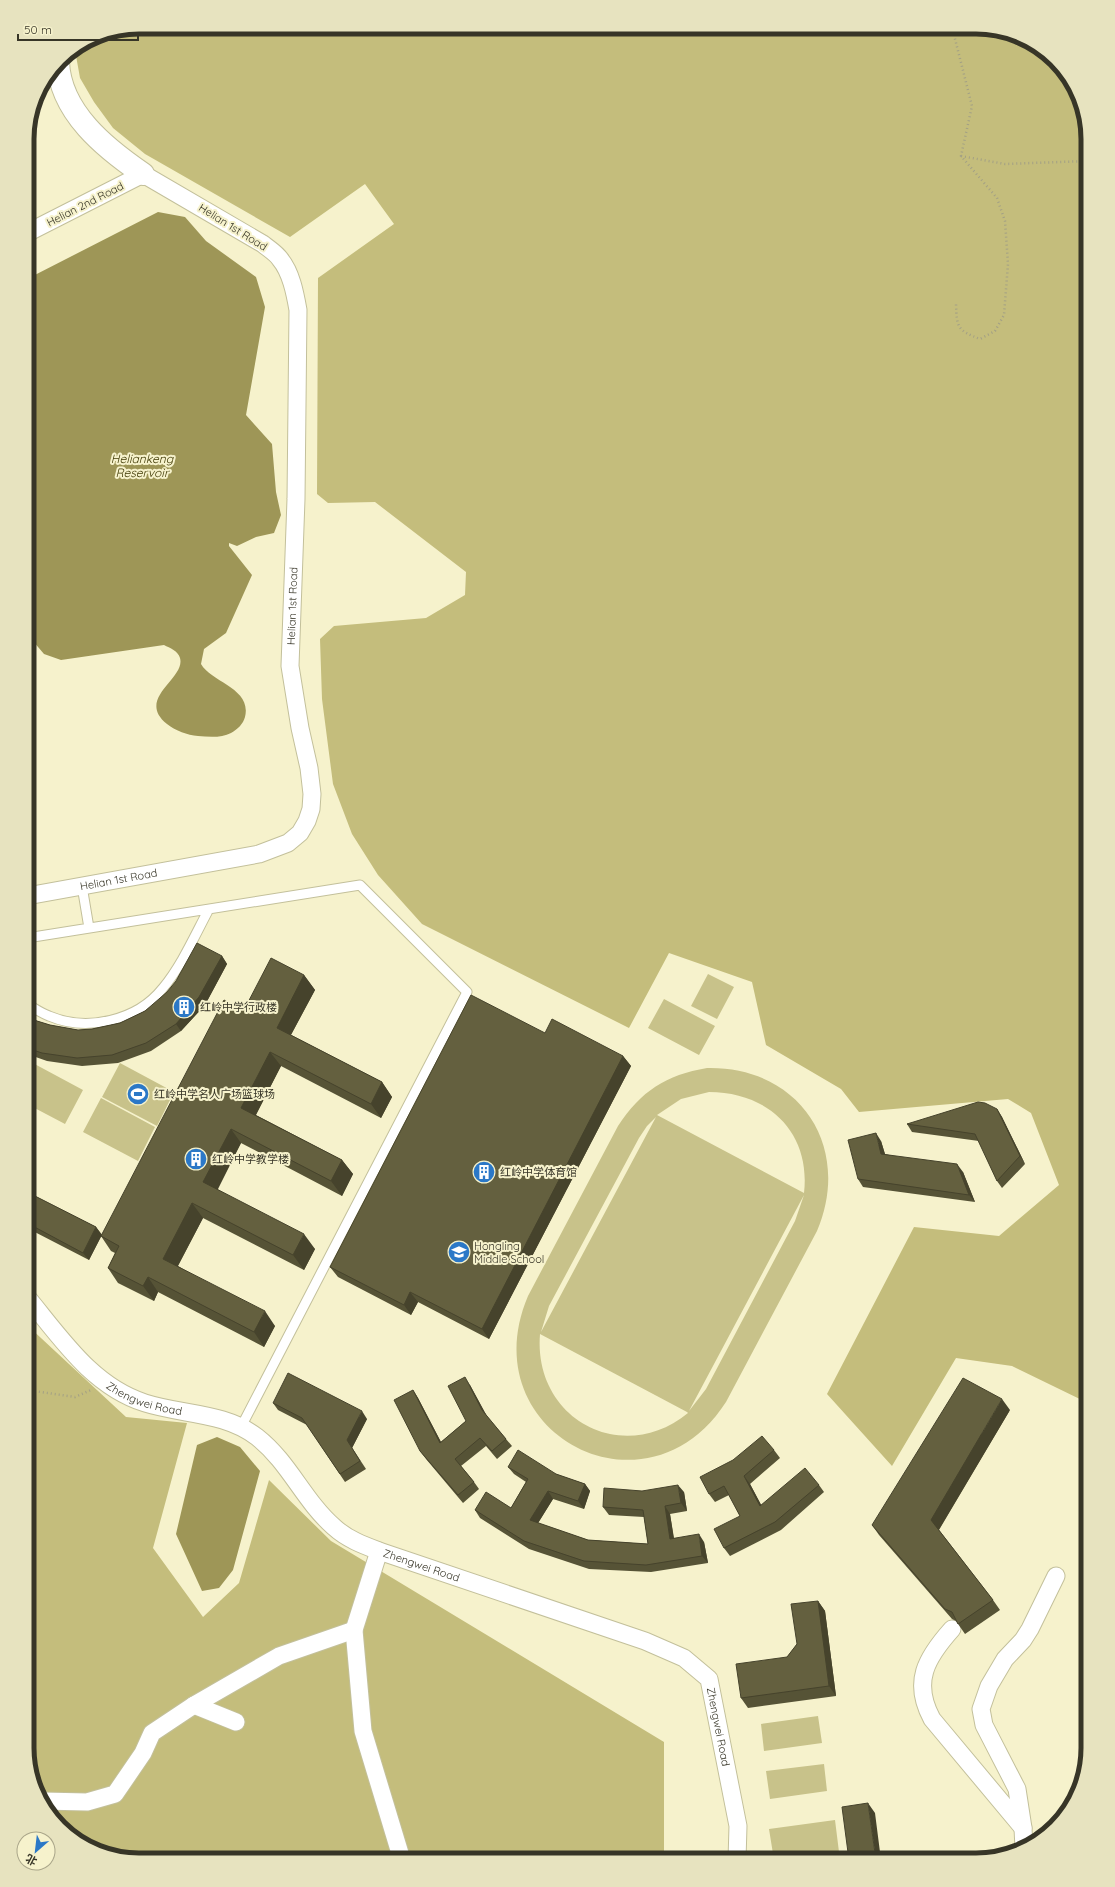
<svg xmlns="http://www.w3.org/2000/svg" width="1115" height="1887" font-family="Quicksand,'Noto Sans SC',sans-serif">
  <rect width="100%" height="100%" fill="#f6f2cc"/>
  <path fill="#c8c28a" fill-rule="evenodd" d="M708,974L734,987L717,1019L691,1006Z
    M664,999L715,1026L699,1055L648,1028Z
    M29,1061L83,1090L65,1124L27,1104V1064Z
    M120,1063L174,1092L157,1126L102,1097Z
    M707,1068C799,1066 853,1146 817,1231L726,1402C646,1526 470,1432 528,1296L618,1126C641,1091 666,1075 707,1068ZM709,1092C768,1092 811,1132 804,1193L657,1115L681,1099ZM656,1117L541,1332L549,1306L639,1138L647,1126ZM804,1195L795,1221L706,1389L689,1411ZM540,1334L687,1412L688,1413C622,1467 533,1419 540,1334Z
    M101,1098L155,1127L138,1161L83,1132Z
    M818,1716L822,1743L764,1751L761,1724Z
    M824,1764L827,1791L770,1799L766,1771Z
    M835,1820L839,1852L787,1860H774L769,1829Z"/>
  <path fill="#c4bd7c" d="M139,27H984L1039,46L1077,90L1088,139V1403L1012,1366L956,1358L892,1466L827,1394L914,1227L999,1236L1059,1185L1031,1113L1008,1099L859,1112L841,1089L766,1045L752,982L669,953L629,1028L422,924L378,875L352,834L333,784L322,699L320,639L334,626L426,618L465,595L466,572L375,502L328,503L317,494L318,278L394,224L365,184L290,237L145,154L113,128L94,102L80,78L75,50L96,35Z
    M27,1325L126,1417L187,1423L153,1548L203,1617L239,1583L269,1480L331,1541L664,1742V1860H132L76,1841L38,1797L27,1748Z"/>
  <path fill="#9e9657" d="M158,212L185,217L206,241L256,277L265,307L246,415L272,444L276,492L281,515L274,533L256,537L237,546L229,543V546L252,575L226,633L204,649L201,664C212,683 252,688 245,717C243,724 238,729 231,733C222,738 209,737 198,736C187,735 176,731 167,724C135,698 186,679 180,658C178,651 170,648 164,645L61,660L44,654L27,634V279Z
    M217,1437L240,1447L260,1471L233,1570L219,1588L202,1591L176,1534L197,1445Z"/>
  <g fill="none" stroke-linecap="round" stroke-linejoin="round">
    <g stroke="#c3c09b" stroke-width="11">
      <path id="lane" d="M82,886L89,928
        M27,938L360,885L467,992L241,1427
        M27,1004C34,1008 41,1013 49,1016C87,1032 137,1021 163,988C182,965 195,935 209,909"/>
    </g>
    <g stroke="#c3c09b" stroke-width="19">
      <g id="street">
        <path id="s1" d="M27,896L259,854L288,843L300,833L307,821L311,809L312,794L309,768L300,728L290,666L296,499L298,310C295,293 291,272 280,259C276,253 269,249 263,244L143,174L27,233"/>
        <path id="s2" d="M27,1297C61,1338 92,1386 145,1403C183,1415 224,1412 257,1437C289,1462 304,1501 334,1527C347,1539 363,1545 379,1551L645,1641L684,1658L709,1679L738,1826L737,1860"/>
        <path d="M379,1551L354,1630L363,1731L402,1860"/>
        <path d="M952,1629C926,1658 912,1682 932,1719L1023,1828"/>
        <path d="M194,1705L236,1722"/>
        <path d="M42,1801L87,1802L115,1794L143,1753L152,1733L194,1705L279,1656L354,1630"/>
        <path d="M1024,1849L1023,1828L1017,1789L984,1725L981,1709L989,1686L1005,1659L1023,1640L1030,1629L1056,1576"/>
      </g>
    </g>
    <g stroke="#c3c09b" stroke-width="24">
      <path id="primary" d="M58,62C60,112 105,148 143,174"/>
    </g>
    <path stroke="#a3a085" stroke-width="2.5" stroke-dasharray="1 3" stroke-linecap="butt" d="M952,27L972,106L961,156L997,198L1005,221L1008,264L1004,315L995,331L980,339C957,330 957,328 956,304
      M961,156L1005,164L1088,161
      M27,1390L75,1397L91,1390"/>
    <use href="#lane" stroke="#fff" stroke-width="9"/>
    <use href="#street" stroke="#fff" stroke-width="17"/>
    <use href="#primary" stroke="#fff" stroke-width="22"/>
  </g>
  <path fill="#565336" d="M222,956L227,964L205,1005L181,1031L151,1051L118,1063L82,1066L47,1061L30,1055L27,1053V1016L37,1021L50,1025L78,1030L92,1029L120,1023L145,1011Z
    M304,975L315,990L291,1035L382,1082L392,1097L381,1118L281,1066L256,1115L342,1160L353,1174L342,1196L241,1143L217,1189L315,1249L304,1270L203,1218L178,1266L275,1326L264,1347L158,1292L154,1301L118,1283L108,1268L115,1253L111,1251L101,1236L89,1260L27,1228V1192L96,1227L102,1235L244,1010Z
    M545,1033L623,1056L631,1066L489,1339L418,1302L411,1315L338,1277L330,1267Z
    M997,1109L1002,1117L1025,1164L1002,1188L997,1181L979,1141L912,1132L907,1124Z
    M881,1141L885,1154L963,1172L975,1202L863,1187L858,1179Z
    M470,1385L486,1415L506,1439L512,1446L497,1459L486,1446L461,1466L474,1482L479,1489L463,1503L426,1459L420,1451L413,1390L418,1398L441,1442L466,1421Z
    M273,1403L367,1419L352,1448L366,1469L345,1482L307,1425L278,1410Z
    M1010,1410L939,1530L993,1600L1000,1610L965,1634L956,1621L952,1619L879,1535L872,1525Z
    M774,1450L780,1458L750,1484L761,1505L819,1485L824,1492L781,1530L730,1556L724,1548L740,1516L729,1495L715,1502L709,1494Z
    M508,1467L556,1474L585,1484L590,1491L584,1509L553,1499L538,1523L588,1540L648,1544L644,1517L609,1515L603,1507L684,1492L687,1511L670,1514L674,1538L704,1542L708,1563L651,1572L589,1569L529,1549L480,1518L475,1510L511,1508L526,1482L514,1474Z
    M818,1601L825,1611L836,1696L748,1708L741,1698L787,1657L797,1644Z"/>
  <path fill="#46432c" d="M222,956L227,964L205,1005L181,1031L176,1024Z
    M304,975L315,990L287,1042L277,1028Z
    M270,1052L281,1066L252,1122L241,1108Z
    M623,1056L631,1066L489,1339L482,1329Z
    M382,1082L392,1097L381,1118L371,1104Z
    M997,1109L1002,1117L1025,1164L1020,1156Z
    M231,1129L241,1143L214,1197L203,1182Z
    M27,1133L30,1137L27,1142Z
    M876,1133L881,1141L887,1161L881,1154Z
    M342,1160L353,1174L342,1196L331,1181Z
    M957,1164L963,1172L975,1202L969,1195Z
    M192,1203L203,1218L174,1273L163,1259Z
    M96,1227L102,1235L89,1260L83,1253Z
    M304,1234L315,1249L304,1270L293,1255Z
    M148,1277L158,1292L154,1301L143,1286Z
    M410,1292L418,1302L411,1315L404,1305Z
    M265,1311L275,1326L264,1347L254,1332Z
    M465,1377L470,1385L488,1418L482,1410Z
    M413,1390L418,1398L445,1450L440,1443Z
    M1002,1399L1010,1410L938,1531L931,1520Z
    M362,1411L367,1419L352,1448L366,1469L347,1440Z
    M744,1476L750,1484L766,1514L760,1506Z
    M585,1484L590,1491L584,1509L578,1501Z
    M678,1485L684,1492L687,1511L681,1503Z
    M548,1491L553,1499L535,1528L530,1520Z
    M665,1506L670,1514L675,1547L670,1539Z
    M699,1534L704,1542L708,1563L702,1556Z
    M818,1601L825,1611L836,1696L829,1686Z
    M868,1803L875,1813L881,1860H876Z"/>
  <path fill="#64603f" stroke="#46432c" d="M197,943L222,956L199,997L176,1024L146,1043L112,1055L77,1058L42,1053L27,1048V1016L37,1021L50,1025L78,1030L92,1029L120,1023L145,1011L167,992L176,981Z
    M271,958L304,975L277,1028L382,1082L371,1104L270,1052L241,1108L342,1160L331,1181L231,1129L203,1182L304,1234L293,1255L192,1203L163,1259L265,1311L254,1332L148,1277L143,1286L108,1268L119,1246L101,1236L224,1000L244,1010Z
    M471,995L545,1033L552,1019L623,1056L482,1329L410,1292L404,1305L330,1267Z
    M978,1102L985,1103L997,1109L1020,1156L997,1181L975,1134L907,1124Z
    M876,1133L881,1154L957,1164L969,1195L858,1179L848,1140Z
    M27,1192L96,1227L83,1253L27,1223Z
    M288,1373L362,1411L347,1440L360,1461L340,1474L302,1418L273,1403Z
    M465,1377L482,1410L506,1439L492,1451L480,1438L455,1459L474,1482L458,1495L420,1451L394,1400L413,1390L440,1443L466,1421L448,1386Z
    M963,1378L1002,1399L931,1520L993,1600L958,1624L952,1612L945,1609L872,1525Z
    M762,1436L774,1450L744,1476L760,1506L805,1468L819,1485L775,1522L724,1548L714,1529L740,1516L724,1486L709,1494L700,1477L733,1460Z
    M518,1450L556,1474L585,1484L578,1501L548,1491L530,1520L588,1540L648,1544L643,1510L603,1507L604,1488L642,1491L678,1485L681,1503L665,1506L670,1539L699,1534L702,1556L646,1565L584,1561L524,1541L475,1510L486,1492L511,1508L528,1479L508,1467Z
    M818,1601L829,1686L741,1698L736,1664L787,1657L797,1644L791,1604Z
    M868,1803L876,1860H849L842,1807Z"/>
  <defs>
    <g id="building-disc" transform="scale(1.15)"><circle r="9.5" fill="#2b78c7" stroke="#f6f2cc"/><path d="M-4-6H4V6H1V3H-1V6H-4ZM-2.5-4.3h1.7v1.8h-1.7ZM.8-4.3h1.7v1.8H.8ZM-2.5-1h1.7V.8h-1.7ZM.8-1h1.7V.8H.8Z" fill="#fff"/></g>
    <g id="stadium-disc" transform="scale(1.15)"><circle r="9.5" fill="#2b78c7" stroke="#f6f2cc"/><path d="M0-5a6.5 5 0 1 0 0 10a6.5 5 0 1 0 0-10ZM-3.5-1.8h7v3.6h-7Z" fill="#fff"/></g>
    <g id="school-disc" transform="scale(1.15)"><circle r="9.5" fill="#2b78c7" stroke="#f6f2cc"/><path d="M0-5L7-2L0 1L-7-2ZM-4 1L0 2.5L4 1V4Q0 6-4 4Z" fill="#fff"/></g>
  </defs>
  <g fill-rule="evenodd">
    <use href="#building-disc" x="184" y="1007"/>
    <use href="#stadium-disc" x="138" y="1094"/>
    <use href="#building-disc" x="196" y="1159"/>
    <use href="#building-disc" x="484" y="1172"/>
    <use href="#school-disc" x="459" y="1252"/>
  </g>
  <g text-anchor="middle" stroke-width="4" stroke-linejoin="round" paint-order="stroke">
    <g font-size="11" fill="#373527" stroke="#f6f2cc">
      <text transform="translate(85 204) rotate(-27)" y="4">Helian 2nd Road</text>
      <text transform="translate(233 227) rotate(32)" y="4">Helian 1st Road</text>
      <text dy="4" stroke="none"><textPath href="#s1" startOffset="514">Helian 1st Road</textPath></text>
      <text dy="4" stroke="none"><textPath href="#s1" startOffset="93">Helian 1st Road</textPath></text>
      <text dy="4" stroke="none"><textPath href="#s2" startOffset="159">Zhengwei Road</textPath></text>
      <text dy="4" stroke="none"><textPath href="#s2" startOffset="494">Zhengwei Road</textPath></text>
      <text dy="4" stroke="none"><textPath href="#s2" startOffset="854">Zhengwei Road</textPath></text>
    </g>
    <g font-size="11" fill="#373527" stroke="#f6f2cc" text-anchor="start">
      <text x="200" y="1011">红岭中学行政楼</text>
      <text x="154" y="1098">红岭中学名人广场篮球场</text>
      <text x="212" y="1163">红岭中学教学楼</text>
      <text x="500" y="1176">红岭中学体育馆</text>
      <text x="474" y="1250">Hongling<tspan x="474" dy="13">Middle School</tspan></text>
    </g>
    <g font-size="12" font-style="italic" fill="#403a05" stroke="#f6f2cc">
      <text x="142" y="463">Heliankeng<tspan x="142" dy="14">Reservoir</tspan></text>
    </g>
  </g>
  <path d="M0 0H1115V1887H0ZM139 34H976A105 105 0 0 1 1081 139V1748A105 105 0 0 1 976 1853H139A105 105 0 0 1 34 1748V139A105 105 0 0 1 139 34Z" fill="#e7e3bf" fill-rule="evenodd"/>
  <path fill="none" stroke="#373527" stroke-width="5" d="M139 34H976A105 105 0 0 1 1081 139V1748A105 105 0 0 1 976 1853H139A105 105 0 0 1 34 1748V139A105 105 0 0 1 139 34Z"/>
  <g transform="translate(36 1851) rotate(208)"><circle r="19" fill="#f6f2cc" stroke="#aaa68a"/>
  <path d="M0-3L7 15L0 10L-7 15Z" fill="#2b78c7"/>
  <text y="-6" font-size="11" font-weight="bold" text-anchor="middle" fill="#373527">北</text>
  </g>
  <path d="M18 34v6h120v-6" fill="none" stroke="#373527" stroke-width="2"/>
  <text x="24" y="34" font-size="12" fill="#373527" stroke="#f6f2cc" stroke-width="3" paint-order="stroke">50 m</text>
</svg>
